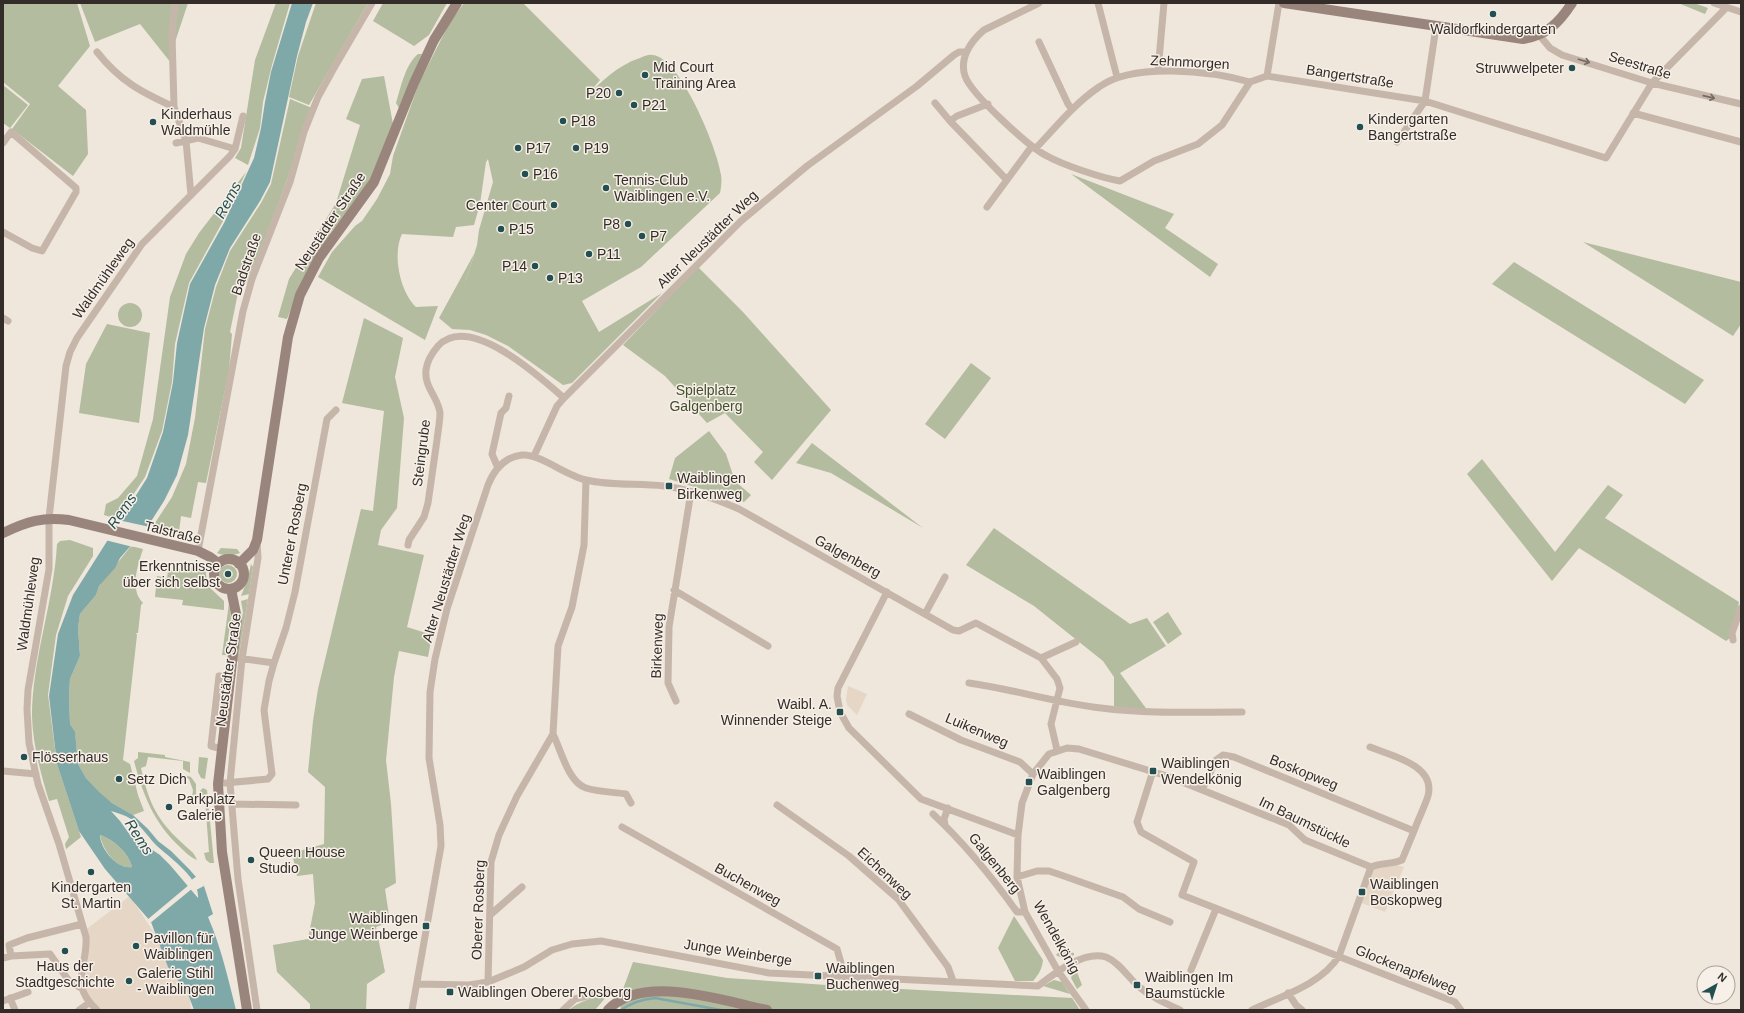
<svg xmlns="http://www.w3.org/2000/svg" width="1744" height="1013" font-family="Arial,sans-serif">
<style>
.green{fill:#b3bc9e}
.plaza{fill:#e5d6c5}
.water{fill:#7fa8a9;fill-rule:evenodd}
.pier{fill:#efe6dc}
.lines{fill:none;stroke-linecap:round;stroke-linejoin:round}
.stream{stroke:#7fa8a9;stroke-width:2.5}
.street{stroke:#c6b6aa;stroke-width:7}
.secondary{stroke:#99857b;stroke-width:10}
.oneway{stroke:#766a62}
.poi-dot{fill:#234f51;stroke:#f7f0e8;stroke-width:1.5}
.labels{text-anchor:middle;stroke-width:3;stroke-linejoin:round;paint-order:stroke}
.poi-label{font-size:14px;fill:#342c28;stroke:#f7f0e8;text-anchor:start}
.street-label{font-size:14px;fill:#342c28;stroke:#f7f0e8}
.park-label{font-size:14px;fill:#444f2f;stroke:#f7f0e8}
.water-label{font-size:15px;font-style:italic;fill:#234f51;stroke:#f7f0e8}
</style>
<rect width="100%" height="100%" fill="#efe6dc"/>
<!-- green -->
<path class="green" d="M3,3h74l13,43 -32,40 28,24 2,44 -15,22 -61,-47 18,-25 -27,-22z
M80,3h108l-13,39 -4,21 -31,-39 -45,18z
M276,3h14l-18,62 -9,37 -3,26 -12,37 -13,-7 6,-10 14,-88z
M316,3h52l-59,102 -20,-8 9,-41z
M383,3h64l-18,32 -15,11 -41,-25z
M464,3h59l77,77 -16,19c17,-17 32,-33 56,-41 3,-1 8,-4 12,-3 28,1 66,95 69,120 1,6 0,13 -1,18l-79,74 -59,34 17,31 63,-39 -90,90 -9,2 -55,-39 -22,-11 -16,-5 -18,-1 -13,-11 35,-64 -13,43 16,-52 2,-15 14,-48 -5,-23 -2,3 -6,42 -6,21 -18,2 -3,10 -51,-3c-10,20 -2,58 14,73l22,-1 -13,34 -107,-63 14,-25 23,-26 7,-5 15,-22 13,-25 3,-18 26,-73 31,-61z
M1678,3h16l14,5 -3,6z
M418,54h4l-23,54 -3,-5c5,-16 9,-38 22,-49z
M384,76l9,48 -25,60 -36,47 -30,50 -15,38 -9,-2 11,-38 47,-76 24,-78 -14,-6 16,-40z
M3,85l25,20 -18,23 -7,-5z
M290,99l22,9c-20,60 -41,118 -66,176l-6,-1 -10,49 2,2 -3,36 -23,113 -8,-1 -7,36 -10,-2 -2,16 -26,-6 19,-29 14,-33 9,-46 10,-89 11,-42 14,-36 31,-48 10,-19z
M246,172l-23,49 -34,62 -14,61 -3,38 -10,49 -17,46 -28,42 -13,-4 2,-11 12,-6 19,-22 16,-57 17,-122 16,-43 13,-21z
M1071,174l103,40 -9,14 53,36 -8,13z
M1583,242l158,40v42l-8,12z
M1514,262l190,118 -19,24 -193,-120z
M698,267l45,45 88,98 -59,70 -18,-18 9,-10 -38,-39 -18,10 -42,-47 -42,-31z
M118 315a12 12 0 1 1 24 0a12 12 0 1 1-24 0Z
M364,318l39,20 -8,39 9,41 -7,90 -16,22 -3,15 46,10 -17,72 25,8 -4,22 -29,-6 -5,26 -8,83 5,44 5,79 -11,6 5,33 -14,5 9,45 -18,12 -1,26h-56v-6l-33,-32 -4,-27 35,-6 7,-36 -2,-29 -16,2 -5,-23 32,-9 1,-57 -17,-15 5,-51 5,-32 43,-180 12,2 11,-100 -42,-8z
M107,324l43,9 -11,90 -60,-10 7,-49z
M971,363l20,15 -46,61 -20,-15z
M709,431l17,23 9,27 16,14 -7,7 -75,-23 6,-21z
M812,443l111,85 -92,-55 -35,-10z
M1482,459l73,93 53,-67 15,10 -18,23 134,84 -9,36 -4,3 -147,-93 -27,33 -85,-107z
M994,528l136,96 17,-6 19,28 -46,27 28,38 -34,-4v-30l-11,-16 -69,-55 -68,-41z
M70,540l23,8v8l-25,40 -12,39 -8,60 9,69 24,73 -15,12 -1,-5 4,-7 -12,-38 -8,2c-8,-27 -16,-55 -17,-84 0,-58 22,-115 25,-173l3,-3z
M131,546l12,3c-5,16 -14,40 0,54l-2,2 -3,28h-2l1,2 -14,125 7,4 8,31 6,16 -11,4 -21,-12 -13,-10 -13,-15 -8,-14 -3,-31 -5,-9 -1,-28 1,-17 10,-23 -2,-28 2,-14 16,-19 3,-9z
M221,548l16,1 3,4c-8,3 -16,3 -23,0z
M251,564l2,3 -4,27 -8,2 7,-18z
M202,565l3,3 3,18 16,15v9l-42,-5 1,-5 -28,-3 2,-21 10,2 1,-7z
M219 574a9 9 0 1 1 18 0a9 9 0 1 1-18 0Z
M248,599l-9,56h-3l7,-43 -2,-11z
M229,603l2,14 -5,38h-4z
M1168,612l14,22 -14,10 -15,-22z
M138,752l27,3v2l25,5v11l-7,-4v-8l-35,-4 -2,9 -5,2c9,41 19,56 50,83 3,2 5,7 6,9 -6,-2 -12,-8 -17,-13 -26,-24 -37,-52 -46,-86l4,-3z
M199,757l9,1 -3,21 -4,-1 -3,-6z
M184,775l7,2 5,7v13l-1,2 -3,-1 1,-8 -4,-11 -2,-1 -3,4 -2,-6z
M203,788l4,2 7,73h-4l-4,-3 -2,-7 5,-1 -4,-52 -5,-1v-8z
M100,835c13,4 29,18 32,32 -16,3 -30,-19 -32,-32z
M1014,916l29,44c-1,9 -4,14 -10,21h-18l-17,-33z
M1061,950l13,3v2c-6,3 -12,4 -18,0z
M633,962l94,16 99,7 246,13 8,12h-459l-2,-10z
M1075,967l7,18 -5,4 -6,-11z
M1054,980l8,2 8,12 -27,-8z
M607,996l-12,14h-26c10,-9 25,-13 38,-14z"/>
<!-- plaza -->
<path class="plaza" d="M848,686l19,8 -10,21 -10,-10 -1,-5z
M1393,864l11,3 -19,45 -26,-10 12,-35z
M130,896l46,71 14,33 1,10h-94l-13,-16v-63z"/>
<!-- water -->
<path class="water" d="M292,3h21l-7,19 -9,34 -27,126 -10,19 -30,47 -15,37 -11,43 -16,107 -11,40 -13,26 -16,25 -28,32 -5,10 -16,18 -3,9 -16,19 -2,14 2,28 -10,23 -1,17 1,28 5,8 3,32 8,14 13,14 13,11 21,12 15,14 10,12 13,10 18,18 15,17 9,28 -5,3c13,30 20,61 28,93h-42l-6,-16 -20,-27 -17,-45 -46,-53 -26,-38 -22,-67 -8,-68 9,-62 15,-39 74,-117 16,-46 10,-50 4,-39 13,-59 34,-61 30,-65 7,-30 4,-26 6,-30zM111,811c6,2 14,4 20,8 10,7 16,16 24,25 13,13 45,33 43,54l-28,-33 -10,-10 -30,-20 -10,-14zM100,835c13,4 29,18 32,32 -15,3 -32,-19 -32,-32z"/>
<!-- pier -->
<path class="pier" d="M118,520l32,7 -17,20 -28,-7z
M197,876l7,10 -8,4 -6,-9z
M190,884l3,4 -44,36 -2,-4z"/>
<g class="lines">
<!-- stream -->
<path class="stream" d="M621,1010c10,-7 23,-11 34,-12l66,12"/>
<!-- street -->
<path class="street" d="M175,3l-3,31 2,73 12,34 5,54
M1039,3l-55,27c-13,11 -25,28 -19,46 6,18 64,71 82,80 16,9 55,22 73,25l34,-20 44,-17 24,-19 28,-43 17,-6 158,25 181,57 46,-75 74,-75
M1098,3l19,74
M1714,3l27,9
M1540,36l10,12 12,7 90,28 89,21
M1039,42l29,62 4,5
M97,52c23,29 44,40 77,55
M1158,71l6,-68
M1267,76l12,-73
M935,103l15,18
M988,104l-31,12 -7,5 57,59
M1633,113l108,29
M1397,142l28,-41 11,-74
M3,143l8,-11 65,56v4l-34,59 -10,-3 -29,-16
M176,143l22,-5 37,11
M1036,148c20,-21 38,-44 63,-61 34,-25 112,-16 151,-5
M987,207l45,-61
M3,318l5,3
M534,456l23,-50 7,-8 177,-177 66,-55 110,-80 37,-31 5,-3h7
M498,468l-6,-14 9,-41 5,-5 3,-12
M408,545l1,-5 15,-23 4,-14c3,-21 6,-42 9,-63 1,-9 3,-19 3,-27 -2,-16 -16,-26 -14,-43 1,-9 6,-17 12,-24 31,-34 102,31 126,52
M198,551l45,-240 9,-32 38,-97 14,-50 14,-35 16,-29 38,-65
M674,590l94,56
M887,592l-49,96 -1,8 3,16 9,16 72,71 97,36
M925,614l20,-37
M1733,640l-1,-7 9,-25
M238,658l36,5 12,-35 9,-36 32,-173 9,-9
M1041,658l35,-16
M969,683c44,6 87,20 132,25 47,6 94,4 141,4
M676,701l-8,-18 1,-56 22,-135
M909,714l52,26 59,22 13,12
M553,734c8,16 15,48 33,54 12,4 28,4 40,6l5,9
M1370,747c22,9 66,18 58,49 -4,12 -10,24 -14,35
M222,749l-11,-3 8,-70 11,1
M3,771l33,3
M1153,771l-16,51 4,10 53,30 -12,33 273,107 6,8
M225,783l43,-4 4,-5 -8,-64 5,-29 5,-18
M1202,790l14,-30 7,-5 11,2 180,74 -12,29c-12,5 -19,2 -31,7
M231,804l65,1
M777,805l72,51 49,43 50,68 5,14
M933,814c32,30 59,63 84,98h8
M945,825l-1,-6 4,-11
M622,827l215,122 4,14 -2,13
M1017,877l20,-6h12l12,4 62,22 16,12 31,13
M490,915l32,-28
M11,956l-2,-11 18,-7 55,-14
M3,958l8,-2 39,-2 19,27 12,7
M1191,970l25,-61
M488,982l3,-120 8,-27 18,-39 36,-62 5,-88 14,-39 12,-62 2,-65
M418,984l51,1 19,-3 36,-15 28,-17 20,-6 29,-3 168,32 269,13c17,-13 46,-36 68,-29 13,5 22,20 32,29 13,11 27,17 42,24
M1288,993l8,12 6,5
M10,998l5,12
M3,1001l25,-9
M79,1010l10,-7
M97,1010c-29,-26 -9,-43 -11,-73l-27,-93 -21,-60 -9,-41 -2,-34 1,-19 21,-121v-51l17,-152 4,-14 7,-14 65,-94 88,-88 5,-7 8,-33
M257,1010l-19,-131 -8,-96 12,-124 16,-101 -1,-16
M412,1010l29,-164 -1,-21 -11,-67 1,-66 5,-33 12,-50 41,-124c6,-15 16,-28 34,-30 16,-2 45,21 64,25 25,6 53,3 78,6 26,3 52,13 75,23l214,121 6,1 17,-8 65,35 16,21 3,9 -9,36 6,26
M563,1010l12,-11 33,-8
M1086,1010l-28,-39 -33,-59 -8,-35 1,-42 4,-32 11,-29 16,-20 18,-6 12,1 91,28 119,48 16,15 66,27
M1252,1010c29,-14 69,-25 87,-54l32,-89"/>
<!-- secondary -->
<path class="secondary" d="M1284,3l239,36c24,-4 36,-16 49,-36
M3,533c25,-12 39,-16 66,-13l129,31 12,6 8,6
M214 574a15 15 0 1 1 30 0a15 15 0 1 1-30 0Z
M239,564l14,-14 4,-10 31,-203 12,-42 19,-37 55,-76 40,-99 20,-43 23,-37
M231,589l6,30 -19,165 4,68 25,158
M608,1010c35,-37 115,-9 159,0"/>
</g>
<!-- one-way arrows -->
<defs><path id="oneway-shaft" d="M-6 0H5M1.5-3L5.5 0L1.5 3" fill="none" stroke-width="1.6" stroke-linecap="round" stroke-linejoin="round"/></defs>
<g class="oneway">
<use href="#oneway-shaft" transform="translate(1584 61) rotate(16)"/>
<use href="#oneway-shaft" transform="translate(1709 97) rotate(13)"/>
</g>
<!-- markers -->
<g class="poi-dot">
<circle cx="1493" cy="14" r="4"/>
<circle cx="1572" cy="68" r="4"/>
<circle cx="645" cy="75" r="4"/>
<circle cx="619" cy="93" r="4"/>
<circle cx="634" cy="105" r="4"/>
<circle cx="563" cy="121" r="4"/>
<circle cx="153" cy="122" r="4"/>
<circle cx="1360" cy="127" r="4"/>
<circle cx="518" cy="148" r="4"/>
<circle cx="576" cy="148" r="4"/>
<circle cx="525" cy="174" r="4"/>
<circle cx="606" cy="188" r="4"/>
<circle cx="554" cy="205" r="4"/>
<circle cx="628" cy="224" r="4"/>
<circle cx="501" cy="229" r="4"/>
<circle cx="642" cy="236" r="4"/>
<circle cx="589" cy="254" r="4"/>
<circle cx="535" cy="266" r="4"/>
<circle cx="550" cy="278" r="4"/>
<rect x="665" y="482" width="8" height="8" rx="2"/>
<circle cx="228" cy="574" r="4"/>
<rect x="836" y="708" width="8" height="8" rx="2"/>
<circle cx="24" cy="757" r="4"/>
<rect x="1149" y="767" width="8" height="8" rx="2"/>
<circle cx="119" cy="779" r="4"/>
<rect x="1025" y="778" width="8" height="8" rx="2"/>
<circle cx="169" cy="807" r="4"/>
<circle cx="251" cy="860" r="4"/>
<circle cx="91" cy="872" r="4"/>
<rect x="1358" y="888" width="8" height="8" rx="2"/>
<rect x="422" y="922" width="8" height="8" rx="2"/>
<circle cx="136" cy="946" r="4"/>
<circle cx="65" cy="951" r="4"/>
<rect x="814" y="972" width="8" height="8" rx="2"/>
<circle cx="129" cy="981" r="4"/>
<rect x="1133" y="981" width="8" height="8" rx="2"/>
<rect x="446" y="988" width="8" height="8" rx="2"/>
</g>
<g class="labels">
<!-- poi labels -->
<g class="poi-label">
<text x="1493" y="34" text-anchor="middle">Waldorfkindergarten</text>
<text x="653" y="72">Mid Court<tspan x="653" dy="16">Training Area</tspan></text>
<text x="1564" y="73" text-anchor="end">Struwwelpeter</text>
<text x="611" y="98" text-anchor="end">P20</text>
<text x="642" y="110">P21</text>
<text x="161" y="119">Kinderhaus<tspan x="161" dy="16">Waldmühle</tspan></text>
<text x="1368" y="124">Kindergarten<tspan x="1368" dy="16">Bangertstraße</tspan></text>
<text x="571" y="126">P18</text>
<text x="526" y="153">P17</text>
<text x="584" y="153">P19</text>
<text x="533" y="179">P16</text>
<text x="614" y="185">Tennis-Club<tspan x="614" dy="16">Waiblingen e.V.</tspan></text>
<text x="546" y="210" text-anchor="end">Center Court</text>
<text x="620" y="229" text-anchor="end">P8</text>
<text x="509" y="234">P15</text>
<text x="650" y="241">P7</text>
<text x="597" y="259">P11</text>
<text x="527" y="271" text-anchor="end">P14</text>
<text x="558" y="283">P13</text>
<text x="677" y="483">Waiblingen<tspan x="677" dy="16">Birkenweg</tspan></text>
<text x="220" y="571" text-anchor="end">Erkenntnisse<tspan x="220" dy="16">über sich selbst</tspan></text>
<text x="832" y="709" text-anchor="end">Waibl. A.<tspan x="832" dy="16">Winnender Steige</tspan></text>
<text x="32" y="762">Flösserhaus</text>
<text x="1161" y="768">Waiblingen<tspan x="1161" dy="16">Wendelkönig</tspan></text>
<text x="1037" y="779">Waiblingen<tspan x="1037" dy="16">Galgenberg</tspan></text>
<text x="127" y="784">Setz Dich</text>
<text x="177" y="804">Parkplatz<tspan x="177" dy="16">Galerie</tspan></text>
<text x="259" y="857">Queen House<tspan x="259" dy="16">Studio</tspan></text>
<text x="1370" y="889">Waiblingen<tspan x="1370" dy="16">Boskopweg</tspan></text>
<text x="91" y="892" text-anchor="middle">Kindergarten<tspan x="91" dy="16">St. Martin</tspan></text>
<text x="418" y="923" text-anchor="end">Waiblingen<tspan x="418" dy="16">Junge Weinberge</tspan></text>
<text x="144" y="943">Pavillon für<tspan x="144" dy="16">Waiblingen</tspan></text>
<text x="65" y="971" text-anchor="middle">Haus der<tspan x="65" dy="16">Stadtgeschichte</tspan></text>
<text x="826" y="973">Waiblingen<tspan x="826" dy="16">Buchenweg</tspan></text>
<text x="137" y="978">Galerie Stihl<tspan x="137" dy="16">- Waiblingen</tspan></text>
<text x="1145" y="982">Waiblingen Im<tspan x="1145" dy="16">Baumstückle</tspan></text>
<text x="458" y="997">Waiblingen Oberer Rosberg</text>
</g>
<!-- street labels -->
<g class="street-label">
<text transform="translate(1190 62) rotate(3)" y="5">Zehnmorgen</text>
<text transform="translate(1640 65) rotate(17)" y="5">Seestraße</text>
<text transform="translate(1350 76) rotate(9)" y="5">Bangertstraße</text>
<text transform="translate(330 221) rotate(-56)" y="5">Neustädter Straße</text>
<text transform="translate(707 239) rotate(-44)" y="5">Alter Neustädter Weg</text>
<text transform="translate(246 264) rotate(-71)" y="5">Badstraße</text>
<text transform="translate(103 278) rotate(-55)" y="5">Waldmühleweg</text>
<text transform="translate(421 453) rotate(-83)" y="5">Steingrube</text>
<text transform="translate(173 532) rotate(14)" y="5">Talstraße</text>
<text transform="translate(292 534) rotate(-79)" y="5">Unterer Rosberg</text>
<text transform="translate(848 556) rotate(29)" y="5">Galgenberg</text>
<text transform="translate(446 578) rotate(-73)" y="5">Alter Neustädter Weg</text>
<text transform="translate(28 604) rotate(-82)" y="5">Waldmühleweg</text>
<text transform="translate(657 646) rotate(-88)" y="5">Birkenweg</text>
<text transform="translate(228 670) rotate(-82)" y="5">Neustädter Straße</text>
<text transform="translate(977 730) rotate(23)" y="5">Luikenweg</text>
<text transform="translate(1304 772) rotate(22)" y="5">Boskopweg</text>
<text transform="translate(1305 822) rotate(26)" y="5">Im Baumstückle</text>
<text transform="translate(995 863) rotate(51)" y="5">Galgenberg</text>
<text transform="translate(885 873) rotate(43)" y="5">Eichenweg</text>
<text transform="translate(748 884) rotate(29)" y="5">Buchenweg</text>
<text transform="translate(478 910) rotate(-88)" y="5">Oberer Rosberg</text>
<text transform="translate(1057 937) rotate(61)" y="5">Wendelkönig</text>
<text transform="translate(738 952) rotate(9)" y="5">Junge Weinberge</text>
<text transform="translate(1406 969) rotate(22)" y="5">Glockenapfelweg</text>
</g>
<!-- park labels -->
<g class="park-label">
<text x="706" y="395">Spielplatz<tspan x="706" dy="16">Galgenberg</tspan></text>
</g>
<!-- water labels -->
<g class="water-label">
<text transform="translate(228 200) rotate(-62)" y="5">Rems</text>
<text transform="translate(122 511) rotate(-55)" y="5">Rems</text>
<text transform="translate(139 837) rotate(57)" y="5">Rems</text>
</g>
</g>
<!-- border -->
<rect width="1744" height="1013" fill="none" stroke="#342c28" stroke-width="8"/>
<!-- north arrow -->
<g transform="translate(1716 985) rotate(39)"><circle r="19" fill="#f7f0e8" stroke="#a9a29b"/>
<path d="M0-3L7 15L0 10L-7 15Z" fill="#234f51"/>
<text y="-6" font-size="11" font-weight="bold" text-anchor="middle" fill="#342c28">N</text>
</g>
</svg>
